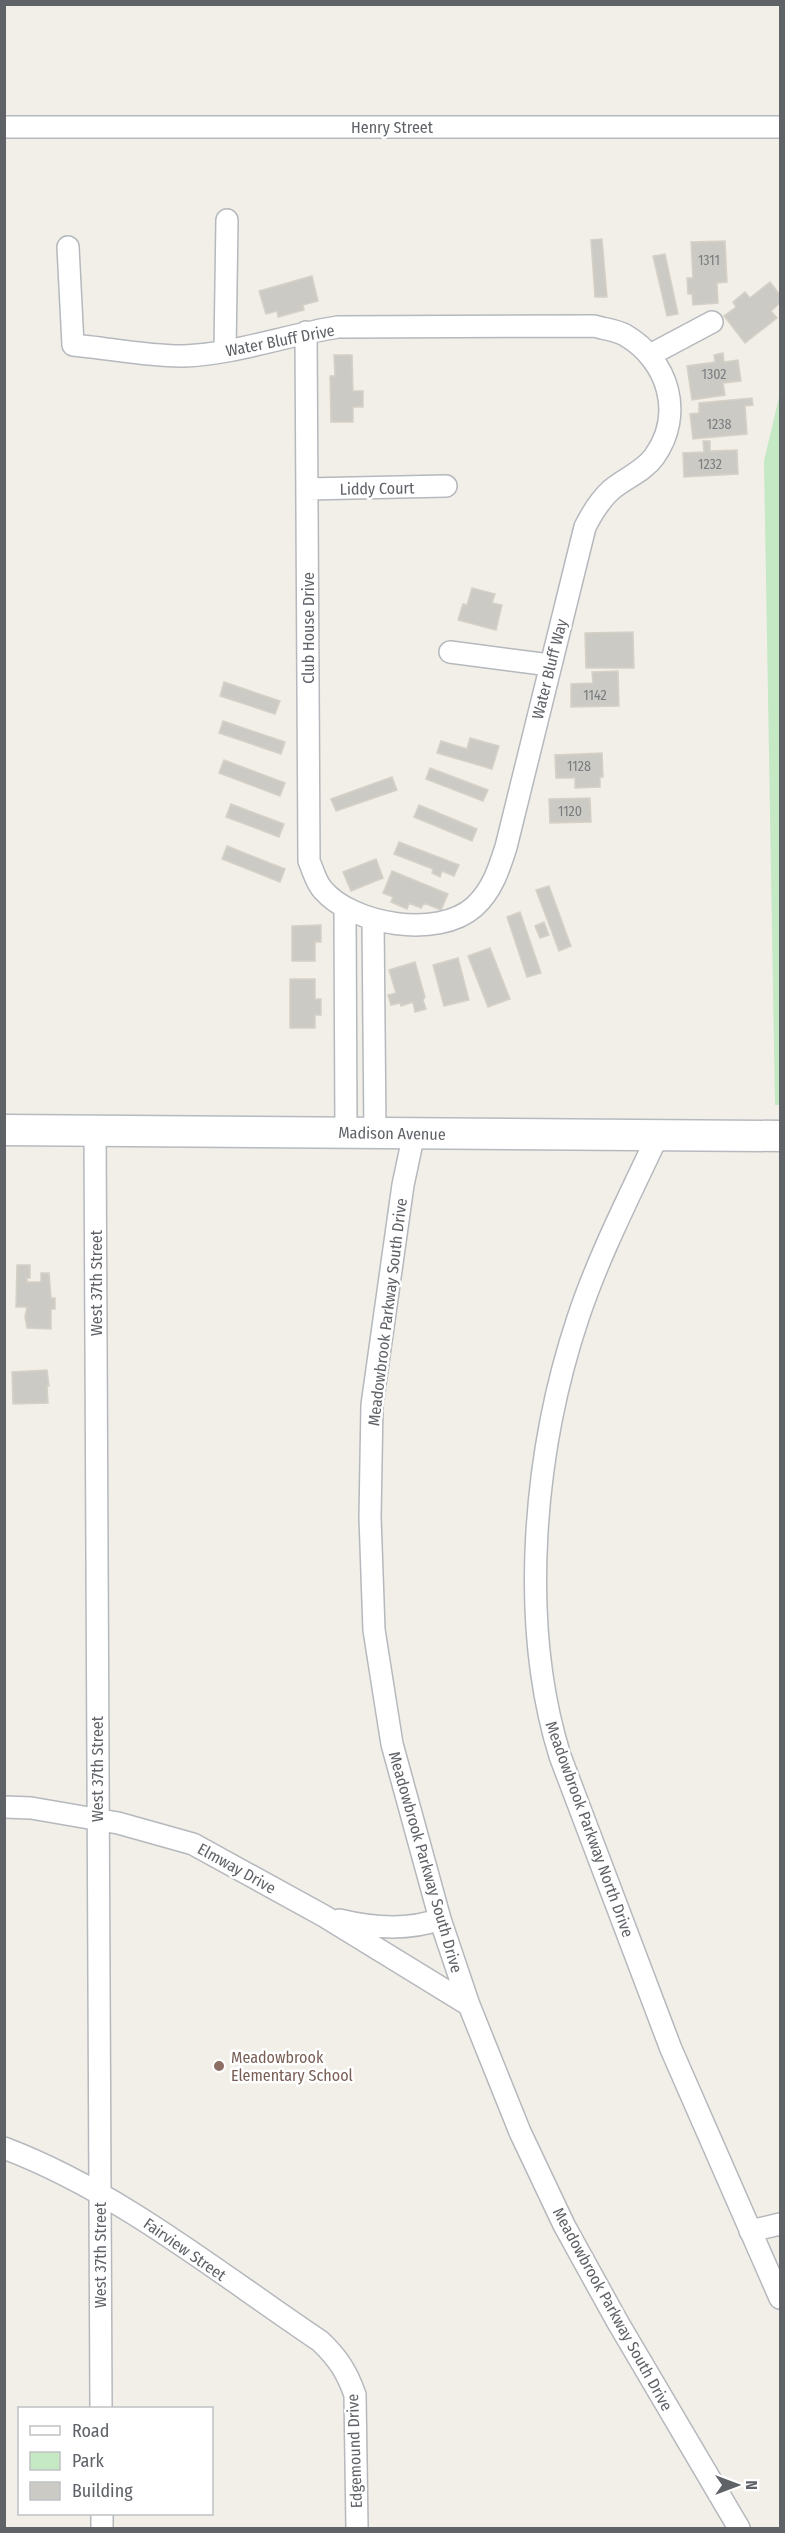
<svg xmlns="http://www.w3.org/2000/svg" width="785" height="2533" font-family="'Fira Sans Condensed',sans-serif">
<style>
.green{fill:#c5e8c5}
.building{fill:#cccac5;stroke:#d6d1c6;stroke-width:1.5}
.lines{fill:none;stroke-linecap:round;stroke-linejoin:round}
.street-casing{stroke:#b5b8bc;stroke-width:24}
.secondary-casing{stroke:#b6babf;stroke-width:33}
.street{stroke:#fff;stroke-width:21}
.secondary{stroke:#fff;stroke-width:30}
.education-dot{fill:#8d6e63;stroke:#fff;stroke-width:2}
.labels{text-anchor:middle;stroke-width:5;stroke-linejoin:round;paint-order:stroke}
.number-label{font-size:14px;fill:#7a7d7f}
.street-label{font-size:16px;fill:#5f6368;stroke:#fff}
.education-label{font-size:16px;fill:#785e54;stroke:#fff;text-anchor:start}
</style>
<rect width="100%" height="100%" fill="#f1efe8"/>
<!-- green -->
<path class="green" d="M780,393v712h-5l-11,-644z"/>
<!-- building -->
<path class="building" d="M602,239l5,58h-12l-4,-57z
M725,241l2,41 -10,1 1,20 -25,2 -1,-11h-4l-1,-16h6l-2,-36z
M665,254l13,60 -11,2 -14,-60z
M312,276l6,25 -15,4 1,5 -26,7 -1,-6 -11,3 -7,-23z
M770,282l10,13v8l-9,8 6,7 -32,25 -21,-27 12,-9 -3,-5 12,-10 5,6z
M723,353l1,9 14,-2 3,21 -18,2 2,12 -33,5 -5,-34 28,-4 -1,-7z
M334,355h18l1,36h10v16h-10v15h-22l-1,-46h5z
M752,398l1,7 -8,1 2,28 -54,5 -3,-25 9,-1v-10z
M703,441h7v10l27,-1 1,24 -54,3 -1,-24 21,-1z
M472,588l23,6 -3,9 10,2 -6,25 -38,-10 5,-16 4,1z
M633,632l1,36h-48l-1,-35z
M618,671l1,35 -48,1v-23l22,-1 -1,-11z
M224,682l56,19 -5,13 -55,-18z
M223,721l62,21 -4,12 -62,-21z
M470,738l29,8 -7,23 -55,-16 4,-12 26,8z
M602,753l1,24h-3v10l-25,1v-10h-19l-1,-23z
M224,760l61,23 -5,13 -61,-23z
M430,768l58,22 -5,11 -57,-22z
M392,777l5,13 -61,21 -5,-12z
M590,798l1,24 -41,1 -1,-24z
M231,804l53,20 -5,13 -53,-20z
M419,805l58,24 -5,12 -58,-24z
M399,842l60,23 -5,11 -12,-5 -2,6 -8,-4 1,-4 -39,-15z
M227,846l58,23 -5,13 -58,-23z
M376,859l7,19 -32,13 -8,-19z
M392,871l56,23 -7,16 -17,-7 -3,5 -12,-5 -2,6 -16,-7 2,-5 -10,-4z
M549,886l22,60 -12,5 -23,-61z
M520,912l21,61 -14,4 -20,-60z
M544,922l5,13 -9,3 -5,-12z
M321,925v17h-6v19h-23v-35z
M490,948l20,51 -22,8 -20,-51z
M458,958l11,42 -25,6 -11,-41z
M415,962l10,35 -2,3 3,9 -11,3 -2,-10 -12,4 -1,-3 -9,2 -3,-10 8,-2 -7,-23z
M290,979h25v20h6v16h-6v13h-25z
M17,1265h13v13h-3v4h14v-9h8l2,25h4v11h-4v20l-24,-1 -2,-11 2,-10h-11z
M47,1370l2,16h-2l1,17 -35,1 -1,-32z"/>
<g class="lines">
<defs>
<path id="street" d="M4,127h776
M68,247l5,98c34,3 78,12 111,11 52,-2 102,-21 154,-29l256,-1c10,3 22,4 31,9 43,25 60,79 29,122 -11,15 -29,21 -43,33 -12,11 -19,23 -26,37l-79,320c-7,22 -14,44 -32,60 -36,32 -121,18 -151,-17 -7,-7 -10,-20 -14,-29l-3,-529
M225,351l2,-131
M650,355l62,-33
M307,489l139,-3
M450,652l100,13
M345,909l1,224
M373,920l2,213
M95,1130l6,1278
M414,1133l-11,52 -31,220 -2,112 4,113 18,114 48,175 29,86 51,127 44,93 53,96 122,207
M658,1135c-28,60 -59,120 -80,183 -44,132 -60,303 -18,438l111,293 109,249
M4,1807l27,1 87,15 75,21 131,72 145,89
M339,1920c33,8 69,11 101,-1
M4,2148c114,43 216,126 316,193 18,17 27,31 35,54l2,133
M750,2231l30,-7
M102,2514v14"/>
<path id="secondary" d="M4,1130l776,6"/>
</defs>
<!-- street casing -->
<use href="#street" class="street-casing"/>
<!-- secondary casing -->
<use href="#secondary" class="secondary-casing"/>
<!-- street -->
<use href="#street" class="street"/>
<!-- secondary -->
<use href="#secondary" class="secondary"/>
</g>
<!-- markers -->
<circle class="education-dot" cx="219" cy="2066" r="6"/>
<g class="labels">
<!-- number labels -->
<g class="number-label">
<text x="709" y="265">1311</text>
<text x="714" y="379">1302</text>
<text x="719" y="429">1238</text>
<text x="710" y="469">1232</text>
<text x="595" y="700">1142</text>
<text x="579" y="771">1128</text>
<text x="570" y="816">1120</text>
</g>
<!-- street labels -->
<g class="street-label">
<text x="392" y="133">Henry Street</text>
<text transform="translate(280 340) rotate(-11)" y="6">Water Bluff Drive</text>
<text transform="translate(377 488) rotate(-1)" y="6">Liddy Court</text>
<text transform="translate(308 628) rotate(-90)" y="6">Club House Drive</text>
<text transform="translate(549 669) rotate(-76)" y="6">Water Bluff Way</text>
<text transform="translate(392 1133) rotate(1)" y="6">Madison Avenue</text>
<text transform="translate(96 1283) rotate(-90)" y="6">West 37th Street</text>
<text transform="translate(387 1312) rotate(-83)" y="6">Meadowbrook Parkway South Drive</text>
<text transform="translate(97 1769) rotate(-90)" y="6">West 37th Street</text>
<text transform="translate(590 1829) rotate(70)" y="6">Meadowbrook Parkway North Drive</text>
<text transform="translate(426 1862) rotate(74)" y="6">Meadowbrook Parkway South Drive</text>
<text transform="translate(237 1868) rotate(29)" y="6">Elmway Drive</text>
<text transform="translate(185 2249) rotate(35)" y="6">Fairview Street</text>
<text transform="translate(100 2255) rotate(-90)" y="6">West 37th Street</text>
<text transform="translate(613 2309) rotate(61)" y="6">Meadowbrook Parkway South Drive</text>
<text transform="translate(354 2451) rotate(-92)" y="6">Edgemound Drive</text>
</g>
<!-- education labels -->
<g class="education-label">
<text x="231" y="2063">Meadowbrook<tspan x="231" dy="18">Elementary School</tspan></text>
</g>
</g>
<!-- border -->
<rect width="785" height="2533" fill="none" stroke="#5f6368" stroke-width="12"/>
<!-- legend -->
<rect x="18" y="2407" width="195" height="108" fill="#ffffff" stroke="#bfc1c3" stroke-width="1.5"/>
<rect x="30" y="2426" width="30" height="9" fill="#ffffff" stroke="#bfc1c3" stroke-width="1.5"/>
<text x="72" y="2437" font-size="18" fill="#5f6368">Road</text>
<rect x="30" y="2452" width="30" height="18" fill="#c5e8c5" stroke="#bfc1c3" stroke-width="1.5"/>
<text x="72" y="2467" font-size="18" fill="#5f6368">Park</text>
<rect x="30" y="2482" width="30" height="18" fill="#cccac5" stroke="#bfc1c3" stroke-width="1.5"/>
<text x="72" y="2497" font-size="18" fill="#5f6368">Building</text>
<!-- north arrow -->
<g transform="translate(737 2485) rotate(90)" stroke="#ffffff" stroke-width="4.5" paint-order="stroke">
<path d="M0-4.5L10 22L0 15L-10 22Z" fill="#5f6368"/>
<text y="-9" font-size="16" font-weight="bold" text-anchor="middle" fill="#5f6368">N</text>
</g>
</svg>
